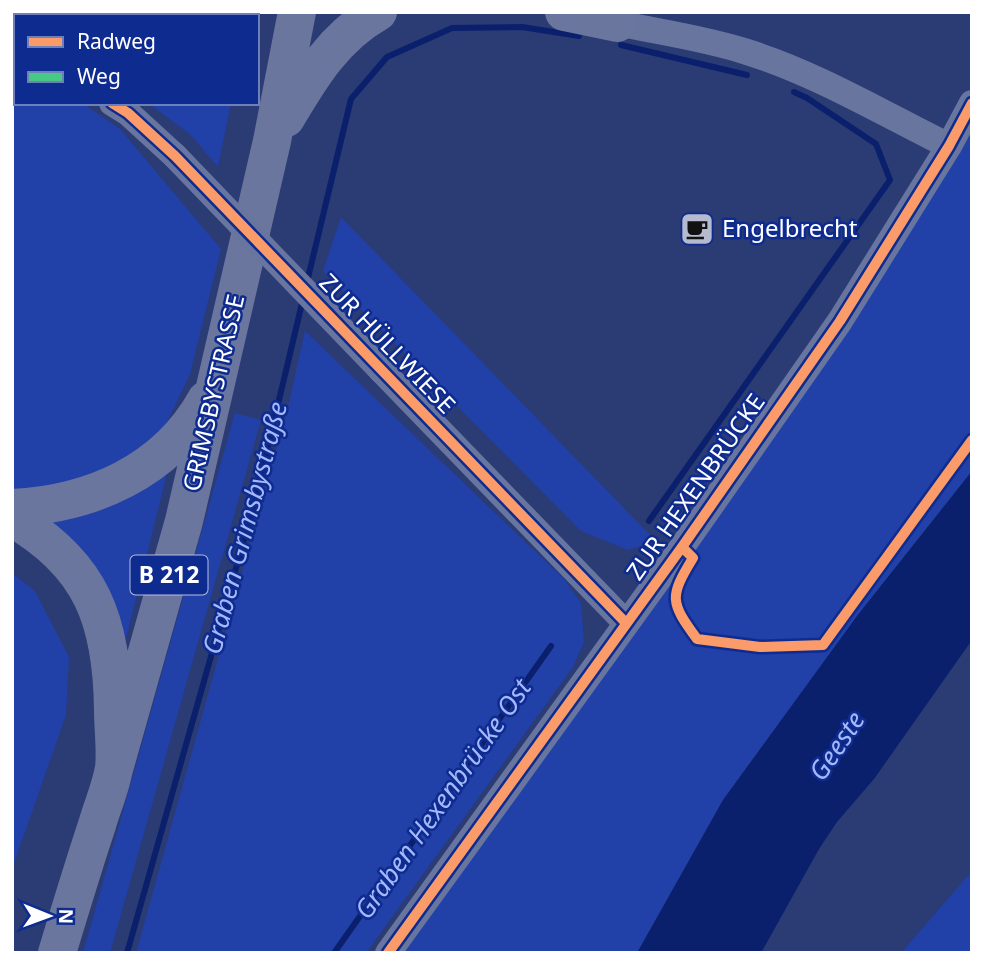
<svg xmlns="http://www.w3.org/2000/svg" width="984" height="965" font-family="'Noto Sans',sans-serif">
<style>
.green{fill:#2140a8}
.water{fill:#0b206c}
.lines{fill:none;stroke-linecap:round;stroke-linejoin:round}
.stream{stroke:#0b206c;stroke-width:6}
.minor{stroke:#68759e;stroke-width:26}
.highway{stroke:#6b769e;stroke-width:38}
.minor-bridge{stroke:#68759e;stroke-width:26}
.quiet{stroke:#46c982;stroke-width:9;stroke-dasharray:18 9;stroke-linecap:butt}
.cycleway-casing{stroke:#0e2b90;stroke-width:15}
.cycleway{stroke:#fa9b69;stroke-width:10}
.labels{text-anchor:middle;stroke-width:5;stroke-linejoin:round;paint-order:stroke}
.shield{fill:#0e2b90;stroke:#b7bfde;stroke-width:2}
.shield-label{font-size:23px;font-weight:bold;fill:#fff}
.poi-label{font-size:24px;fill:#fff;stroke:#0e2b90;text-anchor:start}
.street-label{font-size:24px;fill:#fff;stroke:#0e2b90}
.water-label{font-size:26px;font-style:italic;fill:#a4b8fb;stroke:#0e2b90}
</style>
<rect width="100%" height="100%" fill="#2b3b73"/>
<!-- green -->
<path class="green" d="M12,12h238l-1,4h-233v33h-4z
M12,77l4,1v25h66l38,26 101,120 -31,125 -25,53 -37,37 -52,26 -64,3z
M148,103h83l-13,64 -27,-32z
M972,130v341l-115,145 -134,184 -86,153h-233l444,-624 115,-181z
M341,217l315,324 -28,9 -47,-19 -258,-260z
M305,331l258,247 18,25 3,39 -11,25 -207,286h-230l152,-546z
M235,413l26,7 -151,533h-27z
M173,449l-52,210 -93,-143z
M12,573l23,18 34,66 -3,58 -54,154z
M972,871v82h-71z"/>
<!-- water -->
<path class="water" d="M972,471v169l-98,139 -37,43 -18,27 -58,104h-124l86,-153 134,-184z"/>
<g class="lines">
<!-- stream -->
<path class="stream" d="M621,45l126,30
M307,282l44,-183 36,-42 65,-29 70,-1 57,9
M649,521l241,-341 -14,-36 -69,-46 -13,-6
M127,953l128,-452 48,-202
M334,953l217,-307"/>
<!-- minor -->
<path class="minor" d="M617,23c42,9 86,15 127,28 72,22 138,62 205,95
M112,103l16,10 47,43
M382,371l243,251
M388,953l294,-406 158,-226 109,-175 23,-43"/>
<!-- highway -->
<path class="highway" d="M564,12l53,11
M12,68h4
M286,118c25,-42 48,-81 92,-106
M12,508c79,-4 154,-36 194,-108
M12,518c80,46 100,103 101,192 0,19 3,40 1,58 -3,19 -12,39 -17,57 -14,42 -27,85 -40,128
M114,769l70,-248 88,-380 25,-129"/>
<!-- minor-bridge -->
<path class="minor-bridge" d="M175,156l207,215"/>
<!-- quiet -->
<path class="quiet" d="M45,16l2,-4"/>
<defs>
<path id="cycleway" d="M112,103l16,10 47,43 450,466
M682,547l11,11c-24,39 -23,44 4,81l63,8 63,-2 149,-205
M388,953l294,-406 158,-226 109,-175 23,-43"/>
</defs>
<!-- cycleway casing -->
<use href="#cycleway" class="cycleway-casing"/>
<!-- cycleway -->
<use href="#cycleway" class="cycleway"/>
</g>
<!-- icons -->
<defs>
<symbol id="cafe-square" viewBox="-11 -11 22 22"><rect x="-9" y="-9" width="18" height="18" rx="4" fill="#b5bace" stroke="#0e2b90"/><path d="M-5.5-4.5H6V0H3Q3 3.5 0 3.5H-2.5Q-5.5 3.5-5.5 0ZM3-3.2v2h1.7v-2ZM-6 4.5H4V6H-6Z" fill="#111"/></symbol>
</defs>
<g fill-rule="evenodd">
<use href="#cafe-square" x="678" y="210" width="38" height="38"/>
</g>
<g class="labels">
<!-- shield labels -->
<rect class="shield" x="130.5" y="555.5" width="77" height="39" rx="5"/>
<g class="shield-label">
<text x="169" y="583">B 212</text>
</g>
<!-- poi labels -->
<g class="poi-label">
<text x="722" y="237">Engelbrecht</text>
</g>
<!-- street labels -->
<g class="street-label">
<text transform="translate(387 344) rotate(46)" y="8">ZUR HÜLLWIESE</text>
<text transform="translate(214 393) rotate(-77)" y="8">GRIMSBYSTRASSE</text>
<text transform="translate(696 487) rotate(-55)" y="8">ZUR HEXENBRÜCKE</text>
</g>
<!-- water labels -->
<g class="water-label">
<text transform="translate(245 528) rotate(-75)" y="9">Graben Grimsbystraße</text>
<text transform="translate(837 746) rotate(-56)" y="9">Geeste</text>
<text transform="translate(443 799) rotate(-55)" y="9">Graben Hexenbrücke Ost</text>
</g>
</g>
<!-- border -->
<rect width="984" height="965" fill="none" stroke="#ffffff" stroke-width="28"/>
<!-- legend -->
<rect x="14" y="14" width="245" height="91" fill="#0e2b90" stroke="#6e80bc" stroke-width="2"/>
<rect x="28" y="37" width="35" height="10" fill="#fa9b69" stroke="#6e80bc" stroke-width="2"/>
<text x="77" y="49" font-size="21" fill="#ffffff">Radweg</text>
<rect x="28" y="72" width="35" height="10" fill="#46c982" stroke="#6e80bc" stroke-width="2"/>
<text x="77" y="84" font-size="21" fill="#ffffff">Weg</text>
<!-- north arrow -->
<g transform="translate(49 916) rotate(91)" stroke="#0e2b90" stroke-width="5" paint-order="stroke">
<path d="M0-5L12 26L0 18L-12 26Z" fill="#ffffff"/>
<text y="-10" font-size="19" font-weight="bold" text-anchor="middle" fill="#ffffff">N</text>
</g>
</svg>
